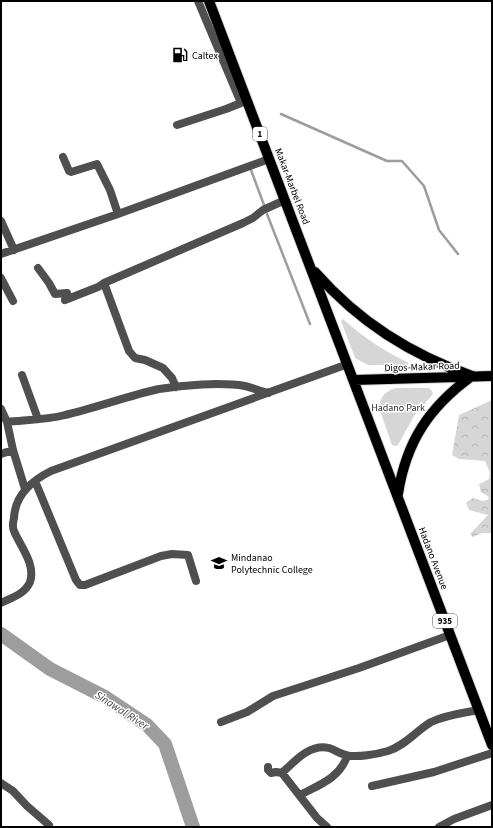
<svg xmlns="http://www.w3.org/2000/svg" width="493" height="828" font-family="'Source Sans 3',sans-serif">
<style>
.forest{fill:url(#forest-crowns)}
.green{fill:#d6d6d6}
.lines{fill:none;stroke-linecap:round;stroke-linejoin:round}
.stream{stroke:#9d9d9d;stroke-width:2.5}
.river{stroke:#9d9d9d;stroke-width:14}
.primary-casing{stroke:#dbdbdb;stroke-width:12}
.minor{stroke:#4f4f4f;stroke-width:8}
.primary{stroke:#000;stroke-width:10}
.labels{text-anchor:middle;stroke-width:3;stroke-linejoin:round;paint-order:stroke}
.shield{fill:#fff;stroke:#4c4c4c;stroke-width:1}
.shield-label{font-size:9px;font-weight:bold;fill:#000}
.poi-label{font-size:10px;fill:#000;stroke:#fff;text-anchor:start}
.street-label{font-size:10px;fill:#000;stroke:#fff}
.park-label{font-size:10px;fill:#2d2d2d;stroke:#fff}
.water-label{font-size:11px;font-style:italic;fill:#3e3e3e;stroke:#fff}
</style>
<defs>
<pattern id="forest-crowns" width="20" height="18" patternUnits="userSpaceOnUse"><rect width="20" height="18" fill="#d6d6d6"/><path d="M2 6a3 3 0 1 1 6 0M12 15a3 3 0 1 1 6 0" fill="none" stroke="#b6b6b6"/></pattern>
</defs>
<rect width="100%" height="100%" fill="#fff"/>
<!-- forest -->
<path class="forest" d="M492,400v133h-10l-9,4 -3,-3 18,-19 -19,-5 -3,-7 7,-5 9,3 6,-1 1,-3 -8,-5 -2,-8 10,-5 1,-6 -5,-12 -26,-2 -7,-4 7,-40z"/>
<!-- green -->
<path class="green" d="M343,319c21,19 41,32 66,44l-2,2h-39l-13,-7 -14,-37z
M396,388h33l3,3 1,3 -19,22 -16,29 -3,1 -3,-1 -13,-37c1,-11 6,-17 17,-20z"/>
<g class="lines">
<!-- stream -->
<path class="stream" d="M281,114l106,47h15l22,25 15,44 19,24
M251,170l13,35
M267,214l43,110"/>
<!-- river -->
<path class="river" d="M1,634l49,35 55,28 42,28 18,19 28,83"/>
<defs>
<path id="primary" d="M209,1l283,744
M315,272c44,50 95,82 157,104
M354,380l138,-4
M398,494c8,-52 31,-87 74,-118"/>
</defs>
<!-- primary casing -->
<use href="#primary" class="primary-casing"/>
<!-- minor -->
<path class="minor" d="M198,1l43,102
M177,125l49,-16 20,-8
M63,157l6,14 2,1 26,-8 13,26 8,24
M1,221l13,29
M1,254l117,-40 151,-55
M38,268l11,15 6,11 12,-1 -2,7
M1,278l12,23
M65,300l33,-13 6,-4
M22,375l16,44
M176,387l-4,-9 -9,-10 -18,-8 -10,-2 -6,-7 -25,-68 139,-60 10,-5 10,-8 22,-10
M1,409l6,13 6,28 12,39
M7,422c19,-2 39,-2 58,-7 31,-7 62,-19 94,-26 24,-4 62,-7 86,-3 8,2 15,5 23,7
M1,454l12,-4
M35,481l41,99 4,5h5l76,-29 11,-2 16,1 8,26
M1,603c10,-5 24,-9 29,-21 6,-18 -10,-36 -16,-51 -2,-4 -1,-9 0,-13 1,-23 17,-37 37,-47l297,-107
M221,722l26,-10 26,-16 86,-28 91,-33
M268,767v3l3,3 5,-1 6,1 35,45 10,9
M282,773c12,-11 28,-30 47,-25 6,2 11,6 17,7 10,3 32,-1 42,-4 18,-6 28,-20 43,-29 15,-7 32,-9 48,-12
M1,783l12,8 14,15 22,19
M372,786l62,-14 58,-19
M300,795c19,-10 40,-17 47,-39
M439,827l15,-8 38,-14"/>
<!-- primary -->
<use href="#primary" class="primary"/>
</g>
<!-- icons -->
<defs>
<symbol id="fuel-bare" viewBox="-9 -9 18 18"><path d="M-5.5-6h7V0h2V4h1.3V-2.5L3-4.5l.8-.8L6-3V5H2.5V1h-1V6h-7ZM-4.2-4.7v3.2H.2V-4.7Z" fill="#000" stroke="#fff" stroke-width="2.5" paint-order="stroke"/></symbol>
<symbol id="university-bare" viewBox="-9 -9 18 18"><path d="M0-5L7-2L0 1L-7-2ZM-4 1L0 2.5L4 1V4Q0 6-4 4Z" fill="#000" stroke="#fff" stroke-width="2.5" paint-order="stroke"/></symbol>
</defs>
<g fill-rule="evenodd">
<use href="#fuel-bare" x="169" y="44" width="22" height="22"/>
<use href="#university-bare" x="208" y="552" width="22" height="22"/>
</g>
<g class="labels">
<!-- shield labels -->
<g class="shield">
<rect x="253" y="127" width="14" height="14" rx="3"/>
<rect x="433" y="614" width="24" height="14" rx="3"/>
</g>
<g class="shield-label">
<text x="260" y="137">1</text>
<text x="445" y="624">935</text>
</g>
<!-- poi labels -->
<g class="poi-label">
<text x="192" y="59">Caltex</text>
<text x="231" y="561">Mindanao<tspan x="231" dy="12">Polytechnic College</tspan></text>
</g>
<!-- street labels -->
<g class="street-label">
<text transform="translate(293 186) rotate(69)" y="4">Makar-Marbel Road</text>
<text transform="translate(422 366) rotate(-2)" y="4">Digos-Makar Road</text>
<text transform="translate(434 558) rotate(69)" y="4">Hadano Avenue</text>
</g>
<!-- park labels -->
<g class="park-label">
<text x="398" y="411">Hadano Park</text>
</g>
<!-- water labels -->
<g class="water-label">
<text transform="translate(122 710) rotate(33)" y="4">Sinawal River</text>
</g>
</g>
<!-- border -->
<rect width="493" height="828" fill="none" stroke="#000000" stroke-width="4"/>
</svg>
